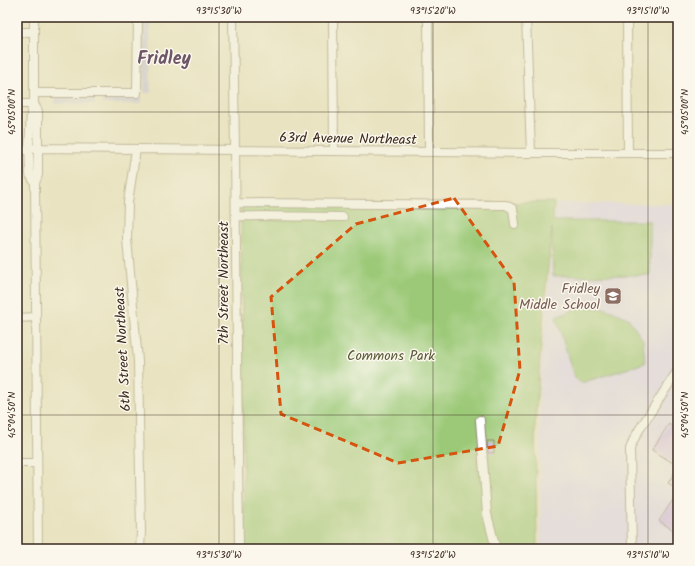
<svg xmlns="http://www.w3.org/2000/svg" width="695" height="566" font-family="Kalam,sans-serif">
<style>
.built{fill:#dfd5f5}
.industrial{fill:#c3c1db}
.green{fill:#9bc977;stroke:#6b7a4a}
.building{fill:#caa9ef}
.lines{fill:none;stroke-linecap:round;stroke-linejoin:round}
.minor-casing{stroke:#928670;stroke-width:10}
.minor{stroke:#fff;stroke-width:8}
.marked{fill:none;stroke:#d7540e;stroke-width:3;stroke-dasharray:8 5;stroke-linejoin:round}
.ticks{fill:none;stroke:#3b2a1e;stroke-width:1;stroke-opacity:0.45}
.labels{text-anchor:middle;stroke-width:3;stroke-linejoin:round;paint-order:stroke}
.street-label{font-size:14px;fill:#3b2a1e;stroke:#fbf7ec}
.education-label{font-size:14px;fill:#785e54;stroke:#fbf7ec;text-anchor:end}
.park-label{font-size:14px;fill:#585a39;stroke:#fbf7ec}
.district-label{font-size:18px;font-weight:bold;fill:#6d5667;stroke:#fbf7ec}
.neatline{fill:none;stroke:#3b2a1e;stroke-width:1.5}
.ticks-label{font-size:10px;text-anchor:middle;fill:#3b2a1e}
</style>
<rect width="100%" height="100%" fill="#fbf7ec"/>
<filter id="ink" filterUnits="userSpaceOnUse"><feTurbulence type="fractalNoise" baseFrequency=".025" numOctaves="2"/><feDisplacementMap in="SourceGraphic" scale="8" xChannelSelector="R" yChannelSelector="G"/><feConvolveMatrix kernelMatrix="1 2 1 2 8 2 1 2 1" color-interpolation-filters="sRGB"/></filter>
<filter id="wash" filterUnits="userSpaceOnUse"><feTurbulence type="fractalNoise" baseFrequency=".012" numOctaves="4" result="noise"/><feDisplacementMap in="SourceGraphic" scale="16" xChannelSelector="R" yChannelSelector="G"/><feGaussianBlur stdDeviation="0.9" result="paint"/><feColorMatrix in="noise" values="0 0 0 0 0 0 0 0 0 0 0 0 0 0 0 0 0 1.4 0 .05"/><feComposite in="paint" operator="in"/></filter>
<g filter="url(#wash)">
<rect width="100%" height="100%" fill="#e9e3c1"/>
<!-- built -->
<path class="built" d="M556,203l122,1v345h-137l-2,-160z"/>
<!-- industrial -->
<path class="industrial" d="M143,17h7l1,76h-7z
M55,97h40v7h-40z
M102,97h39v7h-39z"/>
<!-- green -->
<path class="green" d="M554,202l-1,19h97v54l-97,1 -1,-48 -8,78 -9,118 2,125h-293l-3,-344 193,-1z
M581,307l26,2 21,9 15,22 2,23 -64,20 -7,-6 -18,-60z"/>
<g id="blocks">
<!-- building -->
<path class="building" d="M678,422v44l-26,-16 17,-26 5,4z
M487,441h7v12h-6z
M678,467v22l-10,-6z
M678,492v41l-19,-12z"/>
</g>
</g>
<g filter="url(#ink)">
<use href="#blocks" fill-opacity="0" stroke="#928670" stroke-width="1"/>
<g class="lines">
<defs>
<path id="minor" d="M34,17v87l-3,8 -2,36 1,27 5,8
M233,17l2,132 4,400
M333,17l1,134
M428,17l1,135
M526,17l5,136
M627,17l1,136
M17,32h17
M34,93h103l1,-76
M17,104h17
M34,104l4,7v64l-3,8 3,366
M136,149l-8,53 -1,37 11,122 3,171 -1,17
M17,151l21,-3 493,5h147
M236,203l270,2 7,4 2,15
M236,216l107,1
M17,318l19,-1
M480,420l7,94 9,35
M17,463h20
M632,549l-2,-100 3,-8 6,-11 39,-60"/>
</defs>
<!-- minor casing -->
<use href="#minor" class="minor-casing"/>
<!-- minor -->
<use href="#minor" class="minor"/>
</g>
</g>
<!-- marked area -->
<path d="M0 0H695V566H0ZM454,198l60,84 6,88 -22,76 -100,17 -117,-49 -10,-117 85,-73z" fill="#e9e3c1" fill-opacity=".55" fill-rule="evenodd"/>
<path class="marked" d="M454,198l60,84 6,88 -22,76 -100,17 -117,-49 -10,-117 85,-73z"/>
<!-- ticks -->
<path class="ticks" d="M219,17v532M433,17v532M648,17v532M17,112h661M17,415h661"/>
<!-- icons -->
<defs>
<symbol id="school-square" viewBox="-11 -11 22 22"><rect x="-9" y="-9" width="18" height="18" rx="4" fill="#8d6e63" stroke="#fbf7ec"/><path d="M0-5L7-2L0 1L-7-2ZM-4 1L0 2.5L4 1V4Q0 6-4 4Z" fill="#fff"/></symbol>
</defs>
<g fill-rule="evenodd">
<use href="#school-square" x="603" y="286" width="20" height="20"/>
</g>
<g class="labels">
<!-- street labels -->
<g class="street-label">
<text transform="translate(348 138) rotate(1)" y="5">63rd Avenue Northeast</text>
<text transform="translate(223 283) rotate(-90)" y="5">7th Street Northeast</text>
<text transform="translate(122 349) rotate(-93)" y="5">6th Street Northeast</text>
</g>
<!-- education labels -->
<g class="education-label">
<text x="600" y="293">Fridley<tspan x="600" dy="16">Middle School</tspan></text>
</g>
<!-- park labels -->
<g class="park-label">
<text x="391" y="360">Commons Park</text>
</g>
<!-- district labels -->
<g class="district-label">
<text x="164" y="64">Fridley</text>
</g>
</g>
<!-- margin -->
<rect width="695" height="566" fill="none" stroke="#fbf7ec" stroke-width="44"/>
<rect x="22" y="22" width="651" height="522" class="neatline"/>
<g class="ticks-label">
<text x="219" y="14">93°15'30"W</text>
<text x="433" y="14">93°15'20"W</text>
<text x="648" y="14">93°15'10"W</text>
<text transform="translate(11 112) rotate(-90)" y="4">45°05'00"N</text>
<text transform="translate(684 112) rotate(-90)" y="4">45°05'00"N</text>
<text transform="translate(11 415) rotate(-90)" y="4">45°04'50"N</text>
<text transform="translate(684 415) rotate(-90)" y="4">45°04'50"N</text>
<text x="219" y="558">93°15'30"W</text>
<text x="433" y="558">93°15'20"W</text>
<text x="648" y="558">93°15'10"W</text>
</g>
</svg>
